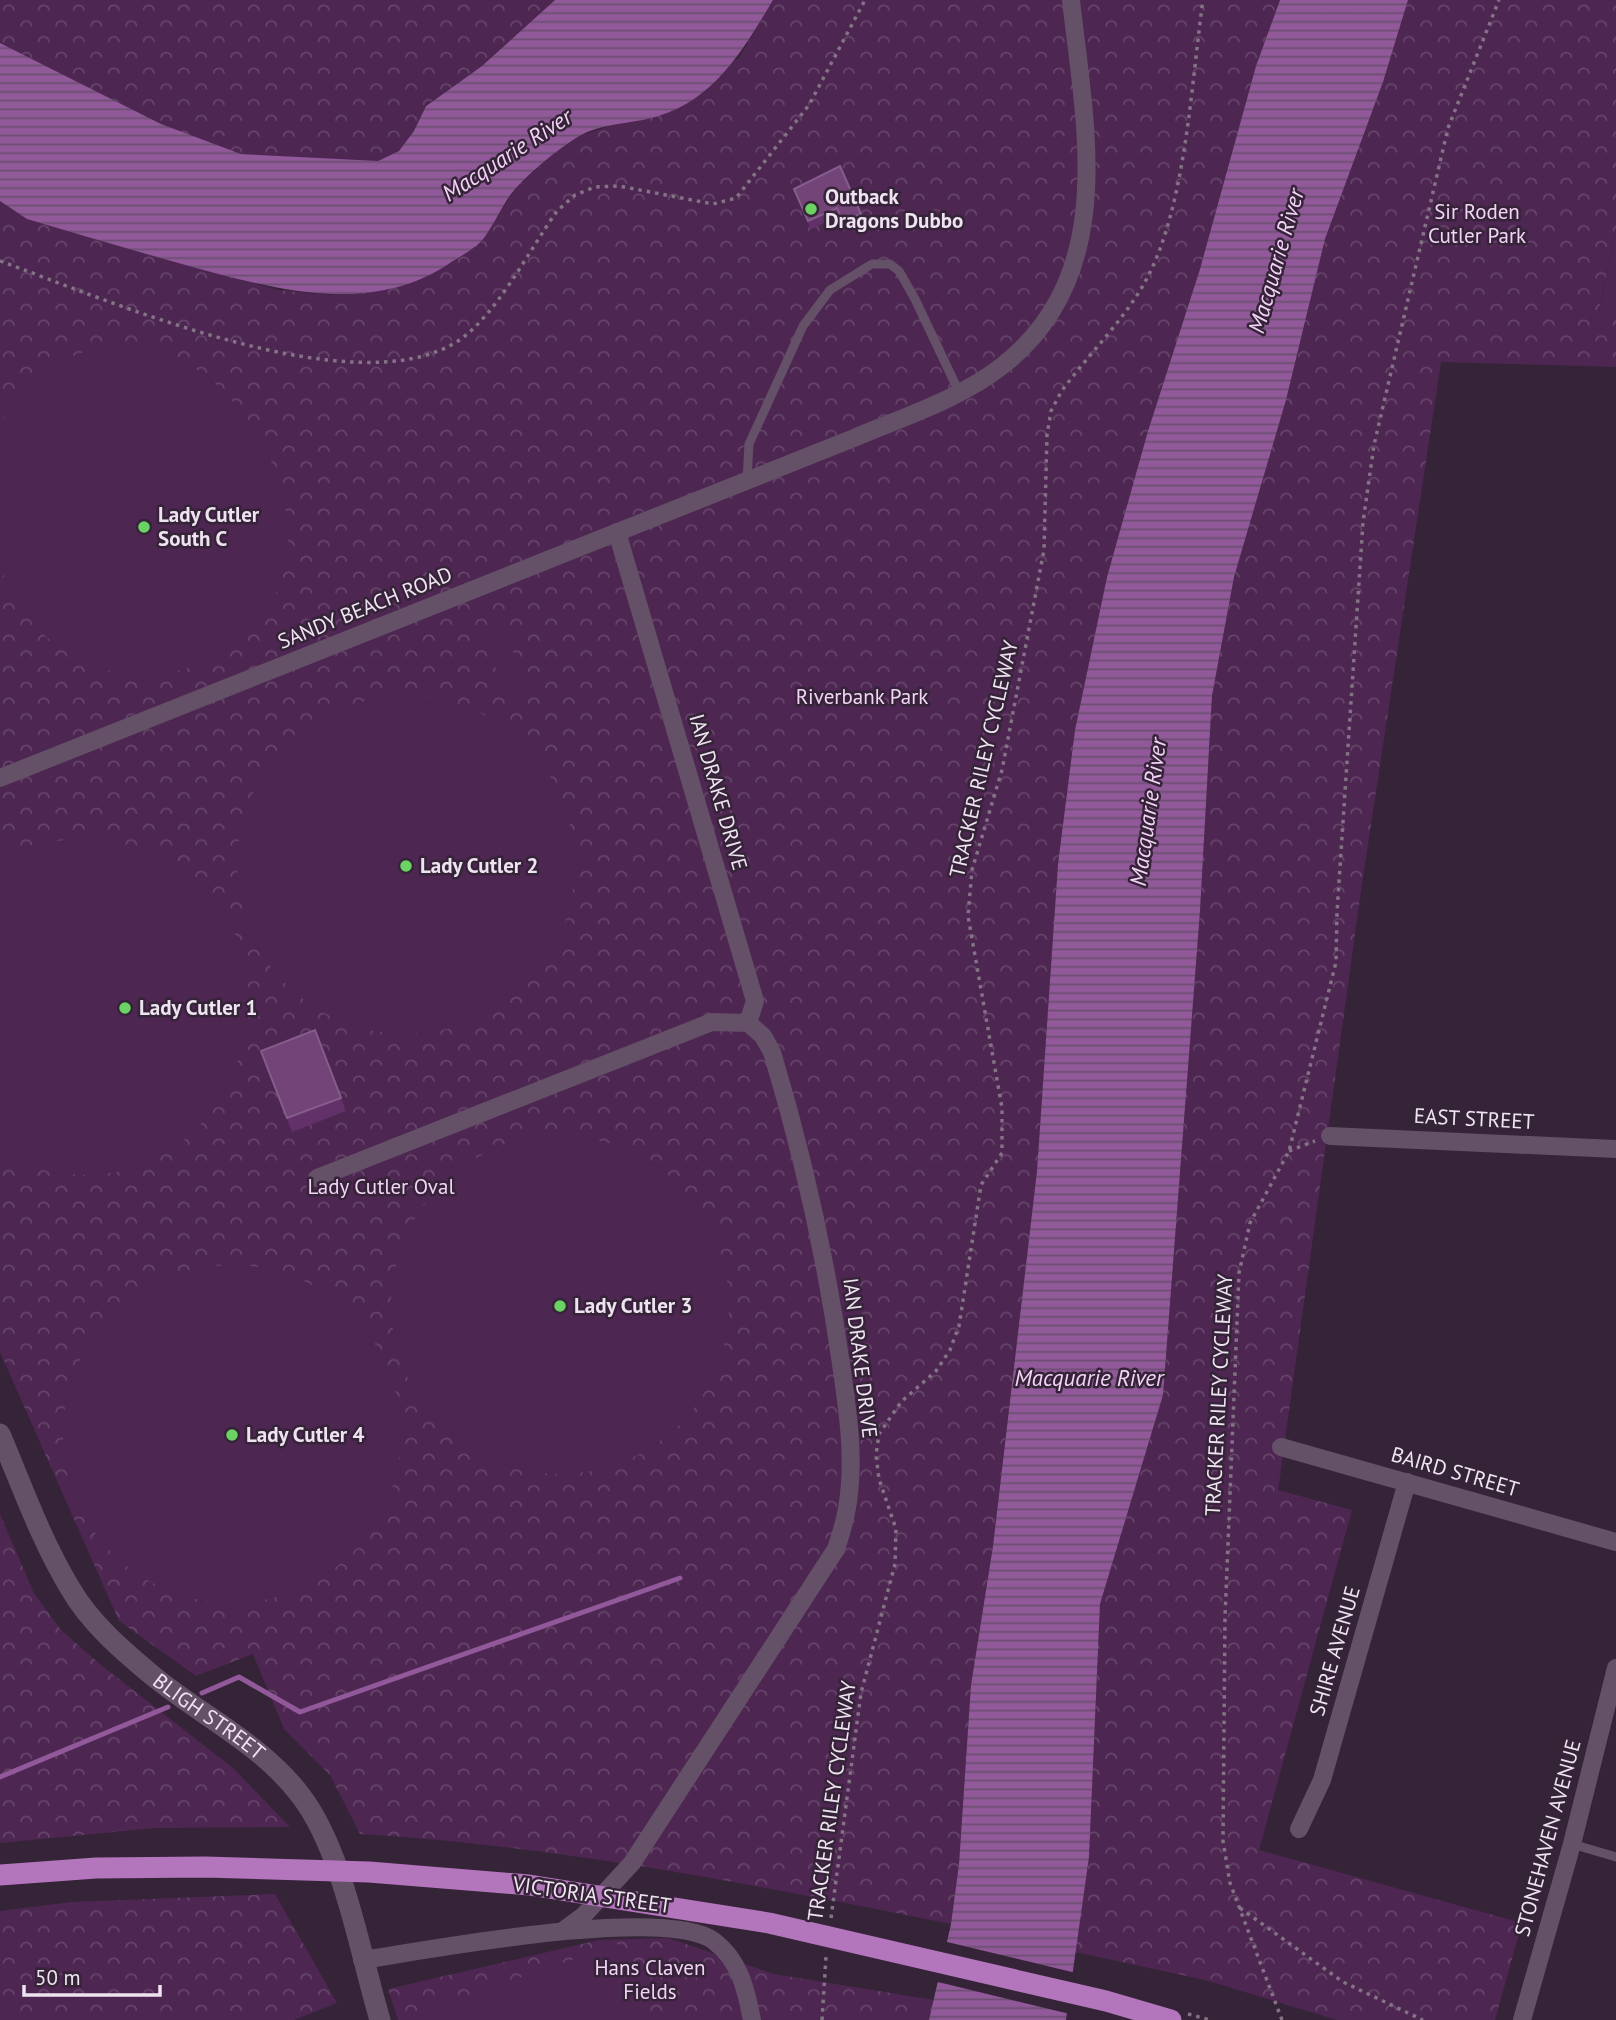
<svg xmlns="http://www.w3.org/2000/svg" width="1616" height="2020" font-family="'PT Sans',sans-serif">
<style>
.forest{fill:url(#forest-crowns)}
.garden{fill:#4d2652}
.water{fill:url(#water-rules)}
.pier{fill:#352338}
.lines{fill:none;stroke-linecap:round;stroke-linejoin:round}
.stream{stroke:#915999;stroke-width:5}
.path{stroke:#837385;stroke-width:3.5;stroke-dasharray:3.5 5;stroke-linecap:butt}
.service{stroke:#645067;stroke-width:9}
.minor{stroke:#645067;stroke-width:18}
.tertiary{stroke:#645067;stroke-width:21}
.trunk{stroke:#b375bc;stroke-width:21}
.wall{fill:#633169}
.building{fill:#724478;stroke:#855d8b;stroke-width:2}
.poi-dot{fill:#6bd363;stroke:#352338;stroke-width:2.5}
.labels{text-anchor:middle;stroke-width:5;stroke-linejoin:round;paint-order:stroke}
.poi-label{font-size:21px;font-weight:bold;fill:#efe3f1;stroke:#352338;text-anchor:start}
.park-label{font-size:21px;fill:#f3d4f7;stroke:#352338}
.street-label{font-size:21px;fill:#efe3f1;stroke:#352338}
.water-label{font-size:23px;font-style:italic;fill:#f3d4f7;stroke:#352338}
</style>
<defs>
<pattern id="forest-crowns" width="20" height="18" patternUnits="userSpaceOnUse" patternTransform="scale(1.75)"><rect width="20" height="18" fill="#4d2652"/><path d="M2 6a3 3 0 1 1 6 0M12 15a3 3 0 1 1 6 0" fill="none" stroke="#67456b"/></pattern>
<pattern id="water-rules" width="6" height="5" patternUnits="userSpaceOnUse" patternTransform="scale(1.75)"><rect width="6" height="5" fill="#915999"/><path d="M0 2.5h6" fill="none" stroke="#6c4e70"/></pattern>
</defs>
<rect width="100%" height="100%" fill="#352338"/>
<!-- forest -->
<path class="forest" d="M0,0h555l-73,66 -56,39 -12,26 -15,20 -21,10 -19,1 -118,-8 -80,-30 -161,-81z
M773,0h507l-24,66 -56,203 -52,162 -41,146 -32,153 -17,134 -21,307 -44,375 -22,139 -12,179 -8,60c-196,-39 -391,-78 -591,-90l-30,-59 -46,-46 -31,-75 -57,22 -77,-55 -119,-269v-1151l27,18 251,71 52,5 85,-15 33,-15 34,-24 32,-51 39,-36 26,-18 34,-11 126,-67z
M1408,0h208v229l-17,82 17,1v55l-175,-5 -80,529 -83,599 74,20 -93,340 263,73 -27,97h-158l-132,-40 -130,-28 14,-95 11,-253 63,-209 37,-484 12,-215 22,-119 52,-177 39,-161 58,-157z
M0,1514l34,79 27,37 40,35 132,103 57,59 -134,1 -156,15z
M275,1894l62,109 -43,17h-294v-109l71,-9z
M668,1938l106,36 160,26 -5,20h-531l-10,-31 211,-49z"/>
<!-- garden -->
<path class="garden" d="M1616,229v84l-17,-1z
M107,344c25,1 49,3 72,15 80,42 138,158 93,242 -34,66 -125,93 -192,59 -35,-17 -65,-53 -78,-89 -2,-20 -2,-63 -2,-85 0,-17 0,-47 1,-63 3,-8 10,-15 15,-22 26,-35 52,-44 91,-57z
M502,625l28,67 -20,9 -29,-67z
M237 865a169 169 0 1 1 338 0a169 169 0 1 1-338 0Z
M83,837c280,24 172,431 -83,318v-297l27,-12z
M391 1305a169 169 0 1 1 338 0a169 169 0 1 1-338 0Z
M63 1434a169 169 0 1 1 338 0a169 169 0 1 1-338 0Z
M618,1944l26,76h-202l-5,-14z"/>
<!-- water -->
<path class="water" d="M555,0h218c-31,52 -61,105 -126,119 -23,5 -51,6 -71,19 -22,14 -43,32 -61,51 -12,14 -20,34 -31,49 -8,10 -23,18 -34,25 -80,54 -176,26 -261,3 -54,-15 -108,-31 -162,-47l-27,-18v-158l161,81 80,30 137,7 21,-10 15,-20 12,-25 56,-40z
M1280,0h128l-25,82 -58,157 -39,161 -52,177 -22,119 -12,215 -37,484 -63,209 -11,253 -23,163h-137l22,-96 8,-60 12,-179 22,-139 44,-375 21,-307 17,-134 32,-153 41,-146 52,-162 56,-203z"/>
<!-- pier -->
<path class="pier" d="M943,1941l133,32 -6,41 -136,-33z"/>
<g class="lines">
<!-- stream -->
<path class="stream" d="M202,1693l37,-16 61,35 380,-134
M0,1777l168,-70"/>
<!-- path -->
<path class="path" d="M0,261c108,39 354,147 458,80 38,-25 72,-92 99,-130l18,-16 20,-8 24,-1 94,18 23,-6 73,-93 56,-105
M1289,1151l26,-10
M1240,1908l103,74 80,38
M831,1918l30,-225 34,-129 1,-35 -17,-50 -3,-24 3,-21 22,-32 35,-31 14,-21 9,-24 22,-141 21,-32v-45l-34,-192 4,-46 30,-100 42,-220 3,-115 4,-24 10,-19c26,-36 63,-72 84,-110 41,-74 46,-198 58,-282
M1188,2014l22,6
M822,2020l4,-63
M1282,2020l-52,-137 -7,-42 2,-224 14,-344 11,-50 39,-72 47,-189 1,-50 26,-390 11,-77 74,-317 51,-128"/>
<!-- service -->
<path class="service" d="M747,481l2,-37 54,-118 27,-36 42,-26h18l9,7 16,28 44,93
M1572,1844l44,13"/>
<!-- minor -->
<path class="minor" d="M0,778l854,-340c49,-21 106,-39 148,-72 117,-91 83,-239 69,-366
M1330,1136l286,13
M317,1178l395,-156 36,1
M1281,1447l335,95
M1299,1829l23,-49 85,-298
M564,1930l19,-14 49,-53 204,-314c4,-12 8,-24 10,-36 10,-48 2,-101 -5,-149 -15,-106 -38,-209 -69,-312l-9,-16 -15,-13 7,-22 -138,-469
M362,1960c66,-10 303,-55 352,-19 26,20 32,48 38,79
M1522,2020l50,-176 44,-176"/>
<!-- tertiary -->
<path class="tertiary" id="s1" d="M0,1434c22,52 41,106 70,154 20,35 53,63 83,88 49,40 110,69 148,120 42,55 59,157 79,224"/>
<!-- trunk -->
<path class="trunk" d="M0,1875l96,-7 109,-1 164,5 160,13 240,38 337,78 65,19"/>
</g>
<!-- wall -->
<path class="wall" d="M797,197l64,17 3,8 -18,8 -6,-14 -29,13z
M315,1030l31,81 -54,21 -31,-81z"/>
<!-- building -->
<path class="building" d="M840,166l21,48 -18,8 -6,-14 -29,13 -14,-32z
M315,1030l26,68 -54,20 -26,-67z"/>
<!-- markers -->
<g class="poi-dot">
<circle cx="811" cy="209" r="7"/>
<circle cx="144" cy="527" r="7"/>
<circle cx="406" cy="866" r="7"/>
<circle cx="125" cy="1008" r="7"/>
<circle cx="560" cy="1306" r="7"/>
<circle cx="232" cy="1435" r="7"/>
</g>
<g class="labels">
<!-- poi labels -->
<g class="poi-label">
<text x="825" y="204">Outback<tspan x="825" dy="24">Dragons Dubbo</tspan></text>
<text x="158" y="522">Lady Cutler<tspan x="158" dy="24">South C</tspan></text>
<text x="420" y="873">Lady Cutler 2</text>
<text x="139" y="1015">Lady Cutler 1</text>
<text x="574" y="1313">Lady Cutler 3</text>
<text x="246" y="1442">Lady Cutler 4</text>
</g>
<!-- park labels -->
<g class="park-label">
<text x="1477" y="219">Sir Roden<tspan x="1477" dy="24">Cutler Park</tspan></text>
<text x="862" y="704">Riverbank Park</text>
<text x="381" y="1194">Lady Cutler Oval</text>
<text x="650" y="1975">Hans Claven<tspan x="650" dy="24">Fields</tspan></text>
</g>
<!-- street labels -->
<g class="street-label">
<text transform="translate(365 608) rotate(-22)" y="7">SANDY BEACH ROAD</text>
<text transform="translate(984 759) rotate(-77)" y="7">TRACKER RILEY CYCLEWAY</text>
<text transform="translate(718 792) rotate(74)" y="7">IAN DRAKE DRIVE</text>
<text transform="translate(1474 1119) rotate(3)" y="7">EAST STREET</text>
<text transform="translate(860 1358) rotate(83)" y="7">IAN DRAKE DRIVE</text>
<text transform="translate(1219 1395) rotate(-87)" y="7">TRACKER RILEY CYCLEWAY</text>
<text transform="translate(1455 1472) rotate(16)" y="7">BAIRD STREET</text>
<text transform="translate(1335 1651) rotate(-74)" y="7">SHIRE AVENUE</text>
<text dy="7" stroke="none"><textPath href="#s1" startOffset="360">BLIGH STREET</textPath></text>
<text transform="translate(832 1801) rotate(-82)" y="7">TRACKER RILEY CYCLEWAY</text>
<text transform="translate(1548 1838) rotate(-75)" y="7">STONEHAVEN AVENUE</text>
<text transform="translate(592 1895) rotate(8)" y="7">VICTORIA STREET</text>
</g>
<!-- water labels -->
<g class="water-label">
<text transform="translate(507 155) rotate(-33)" y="8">Macquarie River</text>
<text transform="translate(1276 261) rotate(-74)" y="8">Macquarie River</text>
<text transform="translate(1148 812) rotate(-82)" y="8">Macquarie River</text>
<text x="1089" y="1386">Macquarie River</text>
</g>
</g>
<!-- scale -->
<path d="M24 1985v10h136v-10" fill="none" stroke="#efe3f1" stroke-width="3.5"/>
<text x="35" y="1985" font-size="21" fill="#efe3f1" stroke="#352338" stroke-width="5" paint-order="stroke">50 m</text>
</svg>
